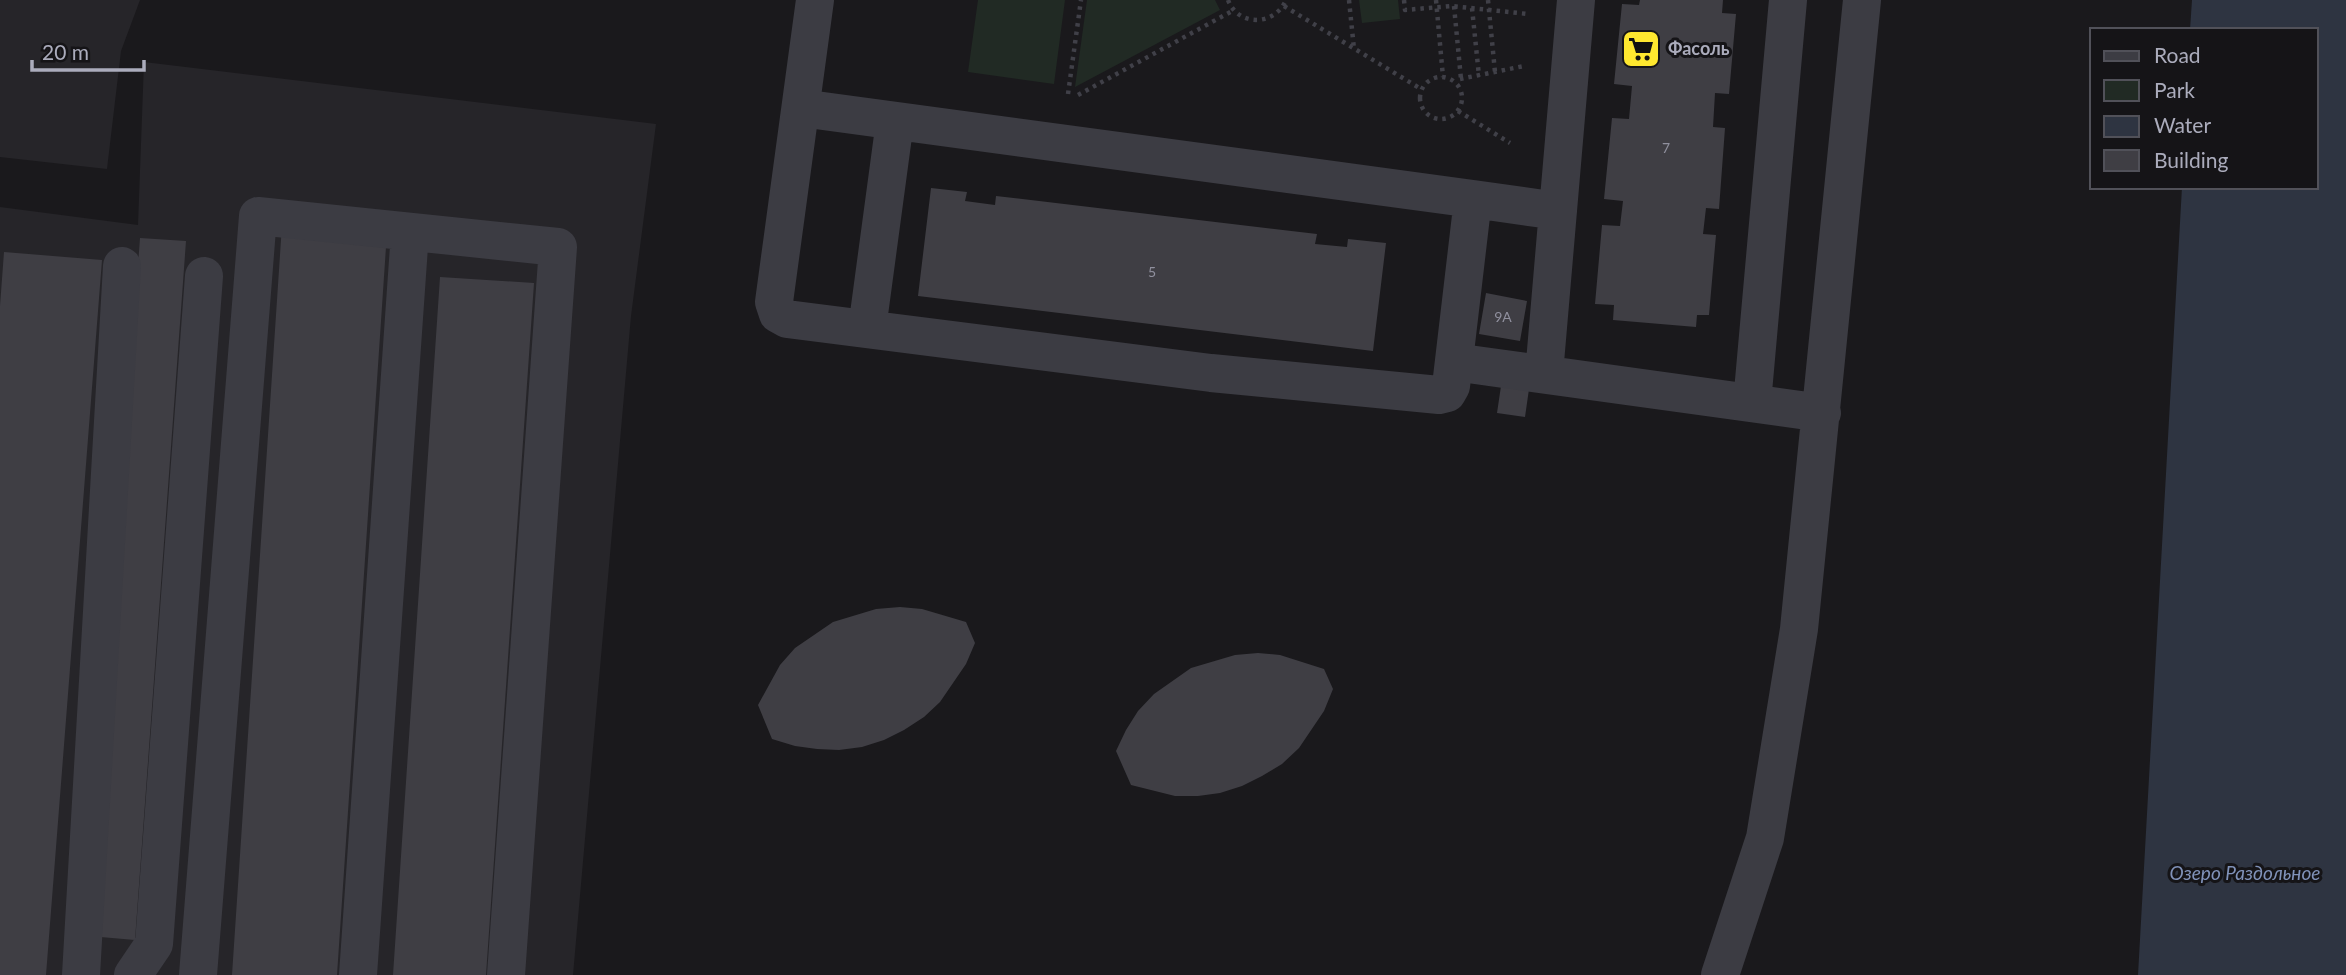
<svg xmlns="http://www.w3.org/2000/svg" width="2346" height="975" font-family="Lato,sans-serif">
<style>
.built{fill:#262529}
.green{fill:#212a24}
.water{fill:#2e3441}
.building{fill:#3f3e44}
.lines{fill:none;stroke-linecap:round;stroke-linejoin:round}
.path{stroke:#404048;stroke-width:4.5;stroke-dasharray:3.5 5;stroke-linecap:butt}
.minor{stroke:#3c3c43;stroke-width:38}
.labels{text-anchor:middle;stroke-width:6;stroke-linejoin:round;paint-order:stroke}
.number-label{font-size:14px;fill:#90909e}
.poi-label{font-size:18px;font-weight:bold;fill:#abacbc;stroke:#151417;text-anchor:start}
.water-label{font-size:19px;font-style:italic;fill:#8092b9;stroke:#151417}
</style>
<rect width="100%" height="100%" fill="#1a191c"/>
<!-- built -->
<path class="built" d="M0,0h140l-19,51 -14,118 -107,-12z
M144,62l512,62 -25,192 -58,659h-573v-768l138,18z"/>
<!-- green -->
<path class="green" d="M978,0h87l-11,84 -86,-12z
M1087,0h128l5,10 -145,77z
M1359,0h39l2,19 -38,4z"/>
<!-- water -->
<path class="water" d="M2192,0h154v975h-208l44,-788h134v-157h-126z"/>
<!-- building -->
<path class="building" d="M1640,0h83l-1,13 14,1 -7,80 -14,-1 -2,34 12,1 -6,81 -13,-1 -3,26 13,1 -7,80h-12l-1,12 -83,-7 1,-15 -19,-1 7,-79 18,1 3,-25 -19,-2 8,-81 17,1 3,-33 -18,-2 8,-80 17,1z
M931,188l36,4 -2,9 30,4 1,-9 321,38 -2,10 32,3 1,-8 38,4 -13,108 -455,-55z
M282,225l105,7 -50,743h-105z
M140,238l46,3 -51,699 -46,-4z
M4,252l98,8 -56,715h-46v-669z
M440,277l94,6 -48,692h-93z
M1486,293l41,8 -7,40 -41,-7z
M1501,386l28,3 -4,28 -28,-4z
M900,607l22,2 44,13 9,21 -9,21 -26,38 -16,15 -20,13 -20,10 -22,7 -23,3 -22,-1 -22,-3 -23,-7 -14,-34 22,-40 15,-17 38,-26 43,-13z
M1258,653l22,2 44,14 9,20 -9,22 -25,37 -17,16 -20,12 -20,10 -22,7 -22,3h-23l-44,-11 -15,-34 10,-21 12,-19 16,-17 37,-26 44,-13z"/>
<g class="lines">
<!-- path -->
<path class="path" d="M1228,0c10,27 47,26 58,0
M1349,0l5,49
M1404,0l1,10 46,-4 77,8
M1436,0l7,77
M1488,0l7,72
M1284,6l137,83
M1454,6l7,73
M1472,8l7,68
M1420 98a21 21 0 1 1 42 0a21 21 0 1 1-42 0Z
M1460,79l64,-13
M1068,94l13,-94
M1078,95l156,-85
M1458,111l52,32"/>
<!-- minor -->
<path class="minor" d="M801,108l672,91 -22,187 -4,7 -8,2 -228,-22 -424,-54 -9,-5 -4,-12 41,-302
M1473,199l85,12
M867,329l28,-208
M1454,362l368,51
M1544,374l32,-374
M1752,403l36,-403
M81,975l41,-709
M133,975l21,-31 50,-668
M198,975l60,-759 300,31 -52,728
M358,975l52,-743
M1720,975l45,-137 34,-209 63,-629"/>
</g>
<!-- icons -->
<defs>
<symbol id="supermarket-square" viewBox="-11 -11 22 22"><rect x="-9" y="-9" width="18" height="18" rx="4" fill="#fee72f" stroke="#151417"/><path d="M-6-5.5h2.5l.6 2H6L4.5 2H-2.5L-4.4-4H-6ZM-1.5 3.2a1.3 1.3 0 1 0 .1 0ZM3 3.2a1.3 1.3 0 1 0 .1 0Z" fill="#111"/></symbol>
</defs>
<g fill-rule="evenodd">
<use href="#supermarket-square" x="1619" y="27" width="44" height="44"/>
</g>
<g class="labels">
<!-- number labels -->
<g class="number-label">
<text x="1666" y="153">7</text>
<text x="1152" y="277">5</text>
<text x="1503" y="322">9А</text>
</g>
<!-- poi labels -->
<g class="poi-label">
<text x="1668" y="55">Фасоль</text>
</g>
<!-- water labels -->
<g class="water-label">
<text x="2245" y="880">Озеро Раздольное</text>
</g>
</g>
<!-- legend -->
<rect x="2090" y="28" width="228" height="161" fill="#151417" stroke="#515159" stroke-width="2"/>
<rect x="2104" y="51" width="35" height="10" fill="#3c3c43" stroke="#515159" stroke-width="2"/>
<text x="2154" y="63" font-size="21" fill="#abacbc">Road</text>
<rect x="2104" y="80" width="35" height="21" fill="#212a24" stroke="#515159" stroke-width="2"/>
<text x="2154" y="98" font-size="21" fill="#abacbc">Park</text>
<rect x="2104" y="116" width="35" height="21" fill="#2e3441" stroke="#515159" stroke-width="2"/>
<text x="2154" y="133" font-size="21" fill="#abacbc">Water</text>
<rect x="2104" y="150" width="35" height="21" fill="#3f3e44" stroke="#515159" stroke-width="2"/>
<text x="2154" y="168" font-size="21" fill="#abacbc">Building</text>
<!-- scale -->
<path d="M32 60v10h112v-10" fill="none" stroke="#abacbc" stroke-width="3.5"/>
<text x="42" y="60" font-size="21" fill="#abacbc" stroke="#151417" stroke-width="5" paint-order="stroke">20 m</text>
</svg>
